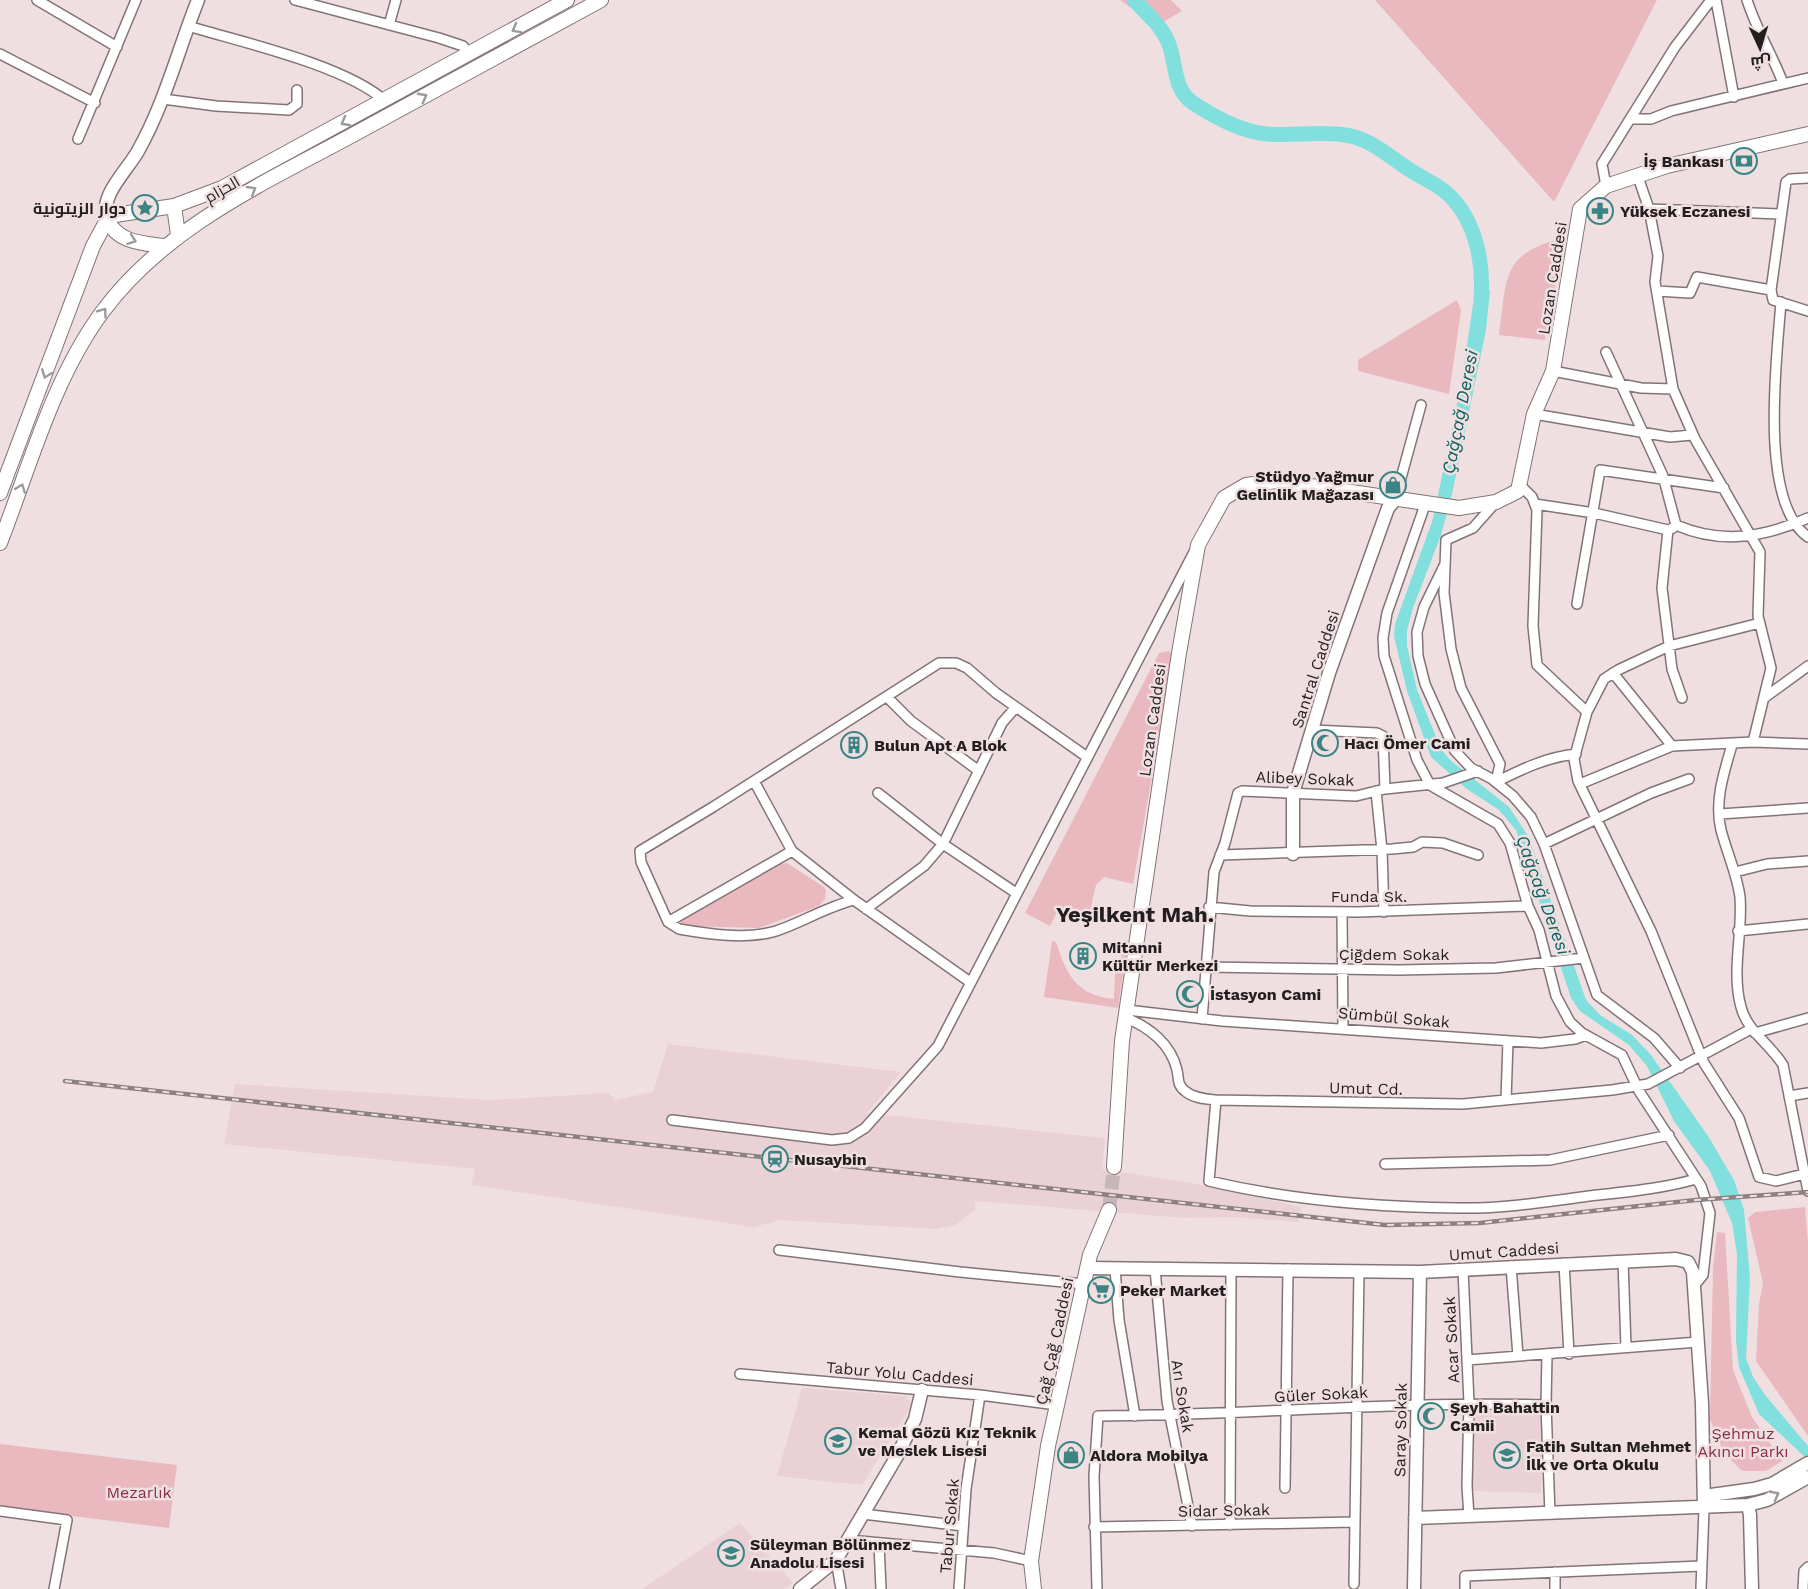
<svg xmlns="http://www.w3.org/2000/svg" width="1808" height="1589" font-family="'Work Sans',Cairo,sans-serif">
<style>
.built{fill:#ead1d5}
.green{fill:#eab8bf}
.water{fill:#81dfde}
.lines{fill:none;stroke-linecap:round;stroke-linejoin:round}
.river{stroke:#81dfde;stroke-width:15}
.secondary-tunnel{stroke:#c6b8ba;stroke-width:14;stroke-dasharray:14 7;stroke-linecap:butt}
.minor-casing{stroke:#827476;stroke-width:12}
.tertiary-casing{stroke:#827476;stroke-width:15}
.secondary-casing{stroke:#827476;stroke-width:16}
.minor{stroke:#fff;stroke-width:9}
.tertiary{stroke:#fff;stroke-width:12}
.secondary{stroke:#fff;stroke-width:14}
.rail-casing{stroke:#8b8082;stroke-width:4.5}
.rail{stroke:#efdfe1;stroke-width:2;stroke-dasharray:7;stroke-linecap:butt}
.oneway{stroke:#9c9a9a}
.labels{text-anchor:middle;stroke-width:5;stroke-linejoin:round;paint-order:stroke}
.poi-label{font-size:16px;font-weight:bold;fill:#231e1f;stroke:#efdfe1;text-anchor:start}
.street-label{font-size:16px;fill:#231e1f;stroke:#efdfe1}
.park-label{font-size:16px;fill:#883146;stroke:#efdfe1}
.water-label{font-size:18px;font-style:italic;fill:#0e6060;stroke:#efdfe1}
.district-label{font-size:22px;font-weight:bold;fill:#231e1f;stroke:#efdfe1}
</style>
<rect width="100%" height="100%" fill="#efdfe1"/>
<!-- built -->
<path class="built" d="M668,1044l233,28 -34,41 238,25 -3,31 106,17 93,21 -2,15 -66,-5 -49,1 -209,-17v9l-20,15 -19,4 -156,-9 -27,7 -282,-42 4,-16 -251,-25 11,-60 255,16 119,-7 6,7 38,-8z
M802,1388l104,8 6,9 -50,80 -85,-9z
M1544,1408l-3,85 -69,-2 1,-72 4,-5z
M740,1523l53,60 -9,6h-142z"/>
<!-- green -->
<path class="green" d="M1120,0h51l11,11 -26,15z
M1375,0h282l-103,202z
M1564,238l-19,102 -46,-5c8,-56 1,-82 65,-97z
M1457,300l4,11 -12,83 -91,-23v-11z
M1169,651l4,6 -40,227 -29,-7 -8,8 -7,30 -31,-5 -8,16 -25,-13 134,-260z
M787,863l37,24 2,4 -1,8 -6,7 -60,22 -74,-2 -4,-2v-3l98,-57z
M1125,940h3l-10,68 -74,-11 8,-56 4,1c10,32 21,54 58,57l1,-27 4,-3z
M1805,1207l3,36v193l-52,-75 3,-57 4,-21 -15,-65 7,-6z
M1717,1232l8,1 8,137 19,47 30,44 -16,10h-24l-18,-18 -14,-34 3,-151z
M0,1444l177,21 -8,63 -169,-21z"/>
<!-- water -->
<path class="water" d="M1480,278l10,13 -4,39 -34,164 -11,41 -28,73 -6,22v16l10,44 24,59 9,11 59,47 19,29 58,164 14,15 32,20 19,20 57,81 26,44 10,30 6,68 -4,80 7,19 12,18 43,51v14l-49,-46 -20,-47 -3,-26 1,-87 -5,-31 -22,-52 -36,-50 -27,-55 -18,-21 -49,-34 -9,-13 -55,-168 -17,-20 -32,-21 -36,-32 -24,-66 -13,-55 1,-12 38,-105 29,-139 12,-82z"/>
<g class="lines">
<!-- river -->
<path class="river" d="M1134,0c12,13 27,25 34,42 9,20 4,47 25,61 20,13 50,29 74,31 26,2 52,-3 78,1 23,3 40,18 59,31 12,9 27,15 39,24 31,24 41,70 38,107"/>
<!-- secondary-tunnel -->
<path class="secondary-tunnel" d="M1109,1210l5,-43"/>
<defs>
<path id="minor" d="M37,0l80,47
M295,0l144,38 24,8 6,9
M1716,0l18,97
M1747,0c9,29 25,54 36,83
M389,25l7,-25
M188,26c53,16 157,39 197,75
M0,54l95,49
M163,99l53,7 73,4 8,-6v-14
M1631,119h20l20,-8 137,-33
M78,139l58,-139
M1638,177l11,32 9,47 -3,26 18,107 22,50 65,113 -2,64 13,52 -18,74
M1606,186l-4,-22 73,-117 36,-47
M1649,209l132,5
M1771,290l15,-108 4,-3 18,-1
M1657,291l33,2 7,-16 74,13 2,10 35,11
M1781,302c-4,55 -23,200 27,235
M1606,352l57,124 13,49c46,20 88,12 132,-7
M1553,371l88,17 32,1
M1534,414l136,23 22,-2
M1520,485l12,12 5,13 -4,116 4,39 50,47 -13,47 4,22 73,150 53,132 35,55 20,59 17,4 32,-8
M1395,500l26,-95
M1496,502l-23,26 -27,12 -2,53 7,56 10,39 39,76 -4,18c26,-13 51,-25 80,-28
M1535,504l59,9 74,17 5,-2
M1425,505l-38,108 -4,25 1,18 33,104 13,25 68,39 12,19 18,63 11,24 17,66 14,26 12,11 40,22 17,36 62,95 9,27 -7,62 -9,11
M1668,530l-6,58 10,81 10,29
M1445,564l-21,43 -7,25 1,24 7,28 30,67 16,17 21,11 21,17 18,21 13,27 53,151 57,43 26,30
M1577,604l23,-134 124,18
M1613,673l59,73
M887,697l24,24 68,50
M1764,698l44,-32
M1587,712l17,-33 14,-9 51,-24 91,-23
M1313,730l64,3 6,3 2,53
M1732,745c-8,27 -18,57 -11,85 6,23 16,44 19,67 3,36 -9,74 1,110 6,24 29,37 42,58l25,126
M754,781l38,70 62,49 116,82
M1580,784l92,-38 81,-4 55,2
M1376,791l6,59 2,62
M878,793l65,51 73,49
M1720,814l88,-6
M1544,844l107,-51 38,-14
M1220,855l172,-6 21,-2 9,-5 21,1 35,12
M1735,872l32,-8 41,-3
M854,900c-28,7 -51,22 -78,31 -29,9 -68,3 -97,-2l-11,-7 -27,-60 -1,-11 73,-44 226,-144h17l11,5 29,25 91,64
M1209,907l41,4 108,1 170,-6
M866,909l58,-43 19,-22 59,-121 14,-16
M1342,912l1,116
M668,922l124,-71
M1738,931l70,-7
M1204,967l195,3 97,-2 88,-10
M1127,1010l95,11 319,22 34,-4 11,-4
M1126,1018c23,9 45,26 51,52 2,9 0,15 8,21 8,7 21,8 31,9l247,4 149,-14 36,-6 103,-55
M1202,1019l12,-147 11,-29 13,-50 4,-2 114,5 29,-7 58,-6 35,-12
M1755,1033l53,-15
M1789,1096l19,-3
M1216,1100l-7,81c80,19 166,26 248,27 44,1 89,-6 132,-12 36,-4 72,-7 107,-17
M1506,1100l2,-59
M672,1120l160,20 17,-2 16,-10 73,-82 256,-494
M1385,1164l165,-4 119,-25
M779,1250l181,22 124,12
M1623,1261l3,86
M1564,1263l5,91
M1511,1266l7,90
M1115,1268l4,52 16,96
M1155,1269l12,132 25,125
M1463,1270l6,133 -2,83 2,31
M1547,1354l-1,51 4,109
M1467,1360l231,-18
M740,1374l240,21 77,10
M1285,1488l3,-219
M0,1511l67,9 -13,69
M863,1514l100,12
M1230,1525l1,-256
M1094,1527l261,-5
M848,1540l146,13 37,8
M879,1544l2,45
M836,1560l5,29
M1555,1572v17
M1354,1584l5,-313
M959,1589l7,-100 14,-94
M1097,1589l-3,-113 4,-60c149,-1 299,-15 448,-11
M1465,1589v-13l236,-10
M1701,1589l3,-80
M1803,1589l1,-18 4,-4"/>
<path id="tertiary" d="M107,220c-8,-25 20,-49 31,-69 27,-48 40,-101 60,-151
M1293,854v-61l36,-120 59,-165 7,-8
M1087,1268l333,4 256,-13 12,3 5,10 9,131 2,106
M1704,1496l50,-7 18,-5 36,-21
M1748,1505l19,-5 41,-23
M1415,1518l333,-13 2,10 2,74
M800,1589l36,-29 61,-104 18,-37 7,-29
M1414,1589l6,-317"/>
<path id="secondary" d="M174,206l4,29
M107,220c12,23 34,23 57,26
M0,493l93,-247 14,-26 8,-5 59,-9 48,-18 345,-188
M0,543c30,-77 53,-165 103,-232 62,-83 157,-126 246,-174 84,-46 168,-91 252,-137
M1114,1167l8,-126 57,-388 19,-108 26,-47 22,-13 31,-4 182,27 37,-6 22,-11 16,-77 19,-43 27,-162 26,-23 61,-20 141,-32
M1034,1589l-3,-28 17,-115 42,-191 19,-45"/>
</defs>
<!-- minor casing -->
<use href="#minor" class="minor-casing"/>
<!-- tertiary casing -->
<use href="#tertiary" class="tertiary-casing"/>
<!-- secondary casing -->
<use href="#secondary" class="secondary-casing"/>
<!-- minor -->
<use href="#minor" class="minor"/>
<!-- tertiary -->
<use href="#tertiary" class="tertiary"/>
<!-- secondary -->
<use href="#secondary" class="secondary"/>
<defs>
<path id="rail" d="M65,1081l1320,144 95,-2 216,-23 112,-8"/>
</defs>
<!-- rail casing -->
<use href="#rail" class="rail-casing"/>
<!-- rail -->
<use href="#rail" class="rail"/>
</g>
<!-- one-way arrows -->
<defs><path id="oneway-chevron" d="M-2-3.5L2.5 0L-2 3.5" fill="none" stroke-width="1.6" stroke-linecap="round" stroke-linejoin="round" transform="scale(1.5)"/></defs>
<g class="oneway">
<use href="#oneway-chevron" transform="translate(516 29) rotate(151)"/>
<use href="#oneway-chevron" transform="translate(423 97) rotate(-28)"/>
<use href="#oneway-chevron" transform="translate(345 122) rotate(152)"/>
<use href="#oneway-chevron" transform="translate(252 190) rotate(-30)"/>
<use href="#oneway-chevron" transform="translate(132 240) rotate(20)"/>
<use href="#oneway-chevron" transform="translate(103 312) rotate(-54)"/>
<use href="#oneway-chevron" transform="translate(46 374) rotate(111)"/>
<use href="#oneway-chevron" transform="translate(21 488) rotate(-69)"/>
<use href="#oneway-chevron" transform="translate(1775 1495) rotate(-28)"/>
</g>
<!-- icons -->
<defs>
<symbol id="bank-ring" viewBox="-11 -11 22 22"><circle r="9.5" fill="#efdfe1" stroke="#3c8484" stroke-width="1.5"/><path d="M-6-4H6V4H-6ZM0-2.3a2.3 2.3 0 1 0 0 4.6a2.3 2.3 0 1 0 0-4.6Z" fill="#3c8484"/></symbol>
<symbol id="sight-ring" viewBox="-11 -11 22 22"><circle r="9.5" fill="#efdfe1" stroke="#3c8484" stroke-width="1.5"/><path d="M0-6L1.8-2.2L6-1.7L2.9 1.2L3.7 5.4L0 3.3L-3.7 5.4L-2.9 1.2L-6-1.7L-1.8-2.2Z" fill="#3c8484"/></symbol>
<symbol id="pharmacy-ring" viewBox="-11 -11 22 22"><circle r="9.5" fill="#efdfe1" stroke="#3c8484" stroke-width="1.5"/><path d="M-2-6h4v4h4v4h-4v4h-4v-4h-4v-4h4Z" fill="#3c8484"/></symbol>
<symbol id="shop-ring" viewBox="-11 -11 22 22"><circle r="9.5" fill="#efdfe1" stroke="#3c8484" stroke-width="1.5"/><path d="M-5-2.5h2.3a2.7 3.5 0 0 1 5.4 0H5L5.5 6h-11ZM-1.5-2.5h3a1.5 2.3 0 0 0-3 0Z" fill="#3c8484"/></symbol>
<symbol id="mosque-ring" viewBox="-11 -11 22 22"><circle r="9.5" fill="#efdfe1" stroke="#3c8484" stroke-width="1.5"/><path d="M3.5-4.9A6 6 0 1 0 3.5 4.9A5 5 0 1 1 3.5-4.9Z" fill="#3c8484"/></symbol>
<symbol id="building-ring" viewBox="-11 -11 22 22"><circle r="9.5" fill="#efdfe1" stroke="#3c8484" stroke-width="1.5"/><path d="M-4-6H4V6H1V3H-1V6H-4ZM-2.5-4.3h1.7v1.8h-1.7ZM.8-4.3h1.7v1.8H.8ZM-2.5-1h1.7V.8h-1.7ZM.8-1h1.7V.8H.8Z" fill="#3c8484"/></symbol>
<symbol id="station-ring" viewBox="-11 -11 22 22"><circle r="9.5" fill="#efdfe1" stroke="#3c8484" stroke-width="1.5"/><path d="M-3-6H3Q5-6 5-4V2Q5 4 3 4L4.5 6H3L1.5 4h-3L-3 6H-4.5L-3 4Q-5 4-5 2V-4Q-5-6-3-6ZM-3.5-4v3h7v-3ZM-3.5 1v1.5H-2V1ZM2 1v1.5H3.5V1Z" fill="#3c8484"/></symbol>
<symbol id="supermarket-ring" viewBox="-11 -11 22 22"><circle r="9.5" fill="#efdfe1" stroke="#3c8484" stroke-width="1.5"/><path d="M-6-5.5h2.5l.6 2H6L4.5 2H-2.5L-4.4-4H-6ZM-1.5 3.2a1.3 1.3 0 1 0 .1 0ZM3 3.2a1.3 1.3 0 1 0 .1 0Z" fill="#3c8484"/></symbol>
<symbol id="school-ring" viewBox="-11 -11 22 22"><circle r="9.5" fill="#efdfe1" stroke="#3c8484" stroke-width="1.5"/><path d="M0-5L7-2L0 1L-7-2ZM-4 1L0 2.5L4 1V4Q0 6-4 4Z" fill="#3c8484"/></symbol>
</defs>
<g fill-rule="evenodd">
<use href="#bank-ring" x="1729" y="146" width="30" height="30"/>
<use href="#sight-ring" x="130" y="193" width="30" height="30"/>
<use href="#pharmacy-ring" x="1585" y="196" width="30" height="30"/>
<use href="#shop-ring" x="1378" y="470" width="30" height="30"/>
<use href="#mosque-ring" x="1310" y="728" width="30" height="30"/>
<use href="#building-ring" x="839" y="730" width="30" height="30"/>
<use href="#building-ring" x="1068" y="941" width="30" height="30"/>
<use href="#mosque-ring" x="1175" y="979" width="30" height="30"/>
<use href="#station-ring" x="760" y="1144" width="30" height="30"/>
<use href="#supermarket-ring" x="1086" y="1275" width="30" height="30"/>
<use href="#mosque-ring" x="1416" y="1401" width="30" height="30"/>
<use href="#school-ring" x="823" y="1426" width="30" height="30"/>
<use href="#shop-ring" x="1056" y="1440" width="30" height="30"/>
<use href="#school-ring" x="1492" y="1440" width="30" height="30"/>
<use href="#school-ring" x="716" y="1538" width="30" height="30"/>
</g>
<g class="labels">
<!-- poi labels -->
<g class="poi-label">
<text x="1724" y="167" text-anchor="end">İş Bankası</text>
<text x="126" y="214" text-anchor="end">دوار الزيتونية</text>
<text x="1620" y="217">Yüksek Eczanesi</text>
<text x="1374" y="482" text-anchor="end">Stüdyo Yağmur<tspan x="1374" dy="18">Gelinlik Mağazası</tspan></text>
<text x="1344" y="749">Hacı Ömer Cami</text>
<text x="874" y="751">Bulun Apt A Blok</text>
<text x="1102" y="953">Mitanni<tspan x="1102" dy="18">Kültür Merkezi</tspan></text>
<text x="1210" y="1000">İstasyon Cami</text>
<text x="794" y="1165">Nusaybin</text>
<text x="1120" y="1296">Peker Market</text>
<text x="1450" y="1413">Şeyh Bahattin<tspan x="1450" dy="18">Camii</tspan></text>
<text x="858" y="1438">Kemal Gözü Kız Teknik<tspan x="858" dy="18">ve Meslek Lisesi</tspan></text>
<text x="1526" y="1452">Fatih Sultan Mehmet<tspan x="1526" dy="18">İlk ve Orta Okulu</tspan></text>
<text x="1090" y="1461">Aldora Mobilya</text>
<text x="750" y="1550">Süleyman Bölünmez<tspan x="750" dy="18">Anadolu Lisesi</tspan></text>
</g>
<!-- street labels -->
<g class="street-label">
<text transform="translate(222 189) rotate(-30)" y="6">الحزام</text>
<text transform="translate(1552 278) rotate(-81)" y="6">Lozan Caddesi</text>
<text transform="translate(1315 669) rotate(-72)" y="6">Santral Caddesi</text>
<text transform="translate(1152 720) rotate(-82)" y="6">Lozan Caddesi</text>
<text transform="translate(1305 778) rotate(2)" y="6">Alibey Sokak</text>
<text x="1369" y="902">Funda Sk.</text>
<text x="1394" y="960">Çiğdem Sokak</text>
<text transform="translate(1394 1017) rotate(5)" y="6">Sümbül Sokak</text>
<text transform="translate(1366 1088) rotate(1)" y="6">Umut Cd.</text>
<text transform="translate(1504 1251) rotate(-4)" y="6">Umut Caddesi</text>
<text transform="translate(1451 1340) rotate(-93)" y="6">Acar Sokak</text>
<text transform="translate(1054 1341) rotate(-78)" y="6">Çağ Çağ Caddesi</text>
<text transform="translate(900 1373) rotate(5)" y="6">Tabur Yolu Caddesi</text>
<text transform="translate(1321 1394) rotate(-3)" y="6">Güler Sokak</text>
<text transform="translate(1183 1396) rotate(81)" y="6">Arı Sokak</text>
<text transform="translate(1400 1430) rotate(-89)" y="6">Saray Sokak</text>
<text transform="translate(1224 1510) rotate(-1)" y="6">Sidar Sokak</text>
<text transform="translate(949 1526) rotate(-85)" y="6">Tabur Sokak</text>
</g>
<!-- park labels -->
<g class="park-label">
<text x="1743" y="1439">Şehmuz<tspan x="1743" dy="18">Akıncı Parkı</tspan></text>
<text x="139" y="1498">Mezarlık</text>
</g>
<!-- water labels -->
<g class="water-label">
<text transform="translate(1460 412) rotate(-79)" y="6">Çağçağ Deresi</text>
<text transform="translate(1543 895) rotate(70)" y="6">Çağçağ Deresi</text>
</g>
<!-- district labels -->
<g class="district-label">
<text x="1135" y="922">Yeşilkent Mah.</text>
</g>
</g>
<!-- north arrow -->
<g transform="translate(1760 48) rotate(176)" stroke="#efdfe1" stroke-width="4.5" paint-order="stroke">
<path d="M0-4.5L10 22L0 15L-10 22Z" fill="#231e1f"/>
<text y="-9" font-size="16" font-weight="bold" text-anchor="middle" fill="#231e1f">ش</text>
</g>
</svg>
